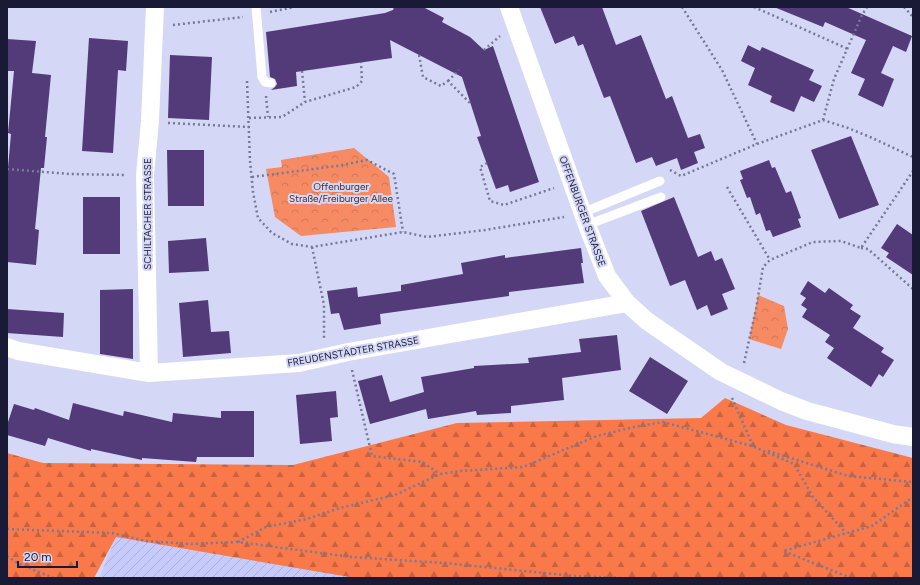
<svg xmlns="http://www.w3.org/2000/svg" width="920" height="585" font-family="Figtree,sans-serif">
<style>
.industrial{fill:url(#industrial-furrows)}
.forest{fill:url(#forest-firs)}
.park{fill:url(#park-crowns)}
.building{fill:#533a78}
.lines{fill:none;stroke-linecap:round;stroke-linejoin:round}
.path{stroke:#777996;stroke-width:2.5;stroke-dasharray:2 3;stroke-linecap:butt}
.lane{stroke:#fff;stroke-width:9}
.street{stroke:#fff;stroke-width:18}
.labels{text-anchor:middle;stroke-width:4;stroke-linejoin:round;paint-order:stroke}
.park-label{font-size:10px;fill:#592715;stroke:#d4d7f5}
.street-label{font-size:10px;fill:#191a35;stroke:#d4d7f5}
</style>
<defs>
<pattern id="industrial-furrows" width="10" height="10" patternUnits="userSpaceOnUse"><rect width="10" height="10" fill="#c6cbfc"/><path d="M-1 1l2-2M0 10L10 0M9 11l2-2" fill="none" stroke="#aaaed9"/></pattern>
<pattern id="forest-firs" width="22" height="20" patternUnits="userSpaceOnUse"><rect width="22" height="20" fill="#f9794a"/><path d="M5 1l3.5 6h-7zM16 11l3.5 6h-7z" fill="#c9623e"/></pattern>
<pattern id="park-crowns" width="20" height="18" patternUnits="userSpaceOnUse"><rect width="20" height="18" fill="#f58a63"/><path d="M2 6a3 3 0 1 1 6 0M12 15a3 3 0 1 1 6 0" fill="none" stroke="#d17657"/></pattern>
</defs>
<rect width="100%" height="100%" fill="#d4d7f5"/>
<!-- industrial -->
<path class="industrial" d="M116,537l226,38 12,3h-255z"/>
<!-- forest -->
<path class="forest" d="M725,398l61,27 127,33v120h-558l-239,-41 -22,41h-87v-125l36,10 250,2 164,-42 244,-5z"/>
<!-- park -->
<path class="park" d="M354,148l35,29 7,50 -95,9 -26,-19 -9,-48 16,-2 -1,-7z
M758,295l26,11 4,23 -7,20 -32,-10z"/>
<!-- building -->
<path class="building" d="M394,7h29l21,11 -2,4 28,15 14,13 9,-4 46,136 -29,10 -2,-7 -12,4 -19,-52 4,-1 -19,-59 -72,-37 2,18 -96,14 1,14 -26,4 4,-3 2,-3 -2,-5 -5,-2 -4,-45 119,-19 8,-3z
M540,7h62l14,38 25,-10 25,64 6,-3 16,42 12,-4 5,14 -11,4 4,11 -17,7 -4,-12 -21,8 -4,-9 -16,6 -26,-67 -6,2 -21,-54 -5,2 -4,-10 -19,8z
M774,7h72l66,29 -6,16 -13,-6 -12,27 13,6 -11,28 -25,-12 7,-16 -14,-6 15,-33 -41,-18 -2,5z
M89,38l39,3 -2,30 -8,-1 -5,83 -31,-2z
M7,39l29,2 -4,32 19,2 -6,62h2l-3,31h-3l-6,61 4,1 -3,35 -29,-3v-83l4,-45 -3,-1 6,-62h-7z
M748,45l12,6 2,-4 52,23 -5,10 13,6 -8,16 -13,-6 -7,16 -24,-10 2,-6 -24,-11 7,-17 -14,-7z
M170,55l42,2 -3,63 -41,-2z
M851,136l28,69 -40,14 -28,-69z
M167,150h37v56h-36z
M769,160l3,8 3,-1 11,26 5,-2 10,27 -3,1 3,8 -28,10 -3,-7 -4,1 -6,-18 -4,2 -6,-18 -3,1 -7,-18 3,-1 -3,-8z
M83,197h37v57h-37z
M674,197l24,60 13,-6 4,10 7,-3 13,31 -13,5 6,15 -17,7 -4,-11 -10,5 -12,-30 -15,6 -29,-75z
M897,224l16,11v40l-27,-18 3,-4 -8,-5z
M206,238l3,33 -40,2 -1,-32z
M581,248l2,15h-2l3,20 -75,9v4l-129,18 1,10 -37,6 -5,-17 -8,1 -4,-23 30,-4 1,10 43,-6v-6l62,-11 -2,-11 44,-8v3z
M808,281l17,12 4,-5 24,17 -3,4 11,7 -8,12 31,20 -3,4 13,8 -11,17 -4,-3 -8,13 -44,-29 7,-10 -9,-6 5,-7 -28,-18 5,-8 -6,-4 5,-7 -6,-4z
M133,289v70l-33,-5v-64z
M208,300l3,32 18,-1 2,22 -48,4 -4,-54z
M7,309l57,4 -1,24 -56,-4z
M617,335l4,35 -59,8 2,22 -53,6v7l-34,2 -1,-4 -48,8 -2,-10 -56,15 -12,-43 24,-6 8,27 34,-10 -3,-15 53,-9v-2l55,-3 -1,-5 53,-6 -2,-13z
M650,357l38,24 -21,33 -38,-23z
M336,391l2,26 -8,1 2,23 -32,3 -4,-49z
M73,403l50,13 1,-5 48,11 1,-9 48,5v-7h33v46h-57l-1,5 -54,-4v2l-51,-11v2l-43,-13 -3,8 -38,-11v-10l7,-21 20,6 1,-2 34,12z"/>
<g class="lines">
<!-- path -->
<path class="path" d="M682,7l40,63 35,74
M754,7l94,42
M904,7l9,10
M270,12l24,-5
M173,25l70,-8
M484,50l16,-14
M419,55l4,22 18,9 7,-5 22,22
M302,71l3,31
M247,81l3,80 3,31 5,26 14,15 20,11 20,3 91,-15 24,5 58,-7 79,-13
M448,81l11,-11
M266,96l2,21
M249,118l33,-1 23,-15 51,-15 6,-6 -1,-19
M823,120l11,-41 28,-64 5,-8
M168,123l82,4
M487,163l-7,4 10,34 14,4 50,-17
M7,169l63,5 56,1
M670,170l11,6 76,-32 66,-24 25,8 22,9 43,20
M252,177l85,-11 30,-6 27,14 9,58
M727,187l43,73
M312,247l12,58v33
M861,248l7,1 45,40
M744,363l12,-54 7,-42 7,-7 43,-18 28,-1 20,7 52,-77
M352,370l20,86 50,6 18,12
M732,398l21,48
M768,451l80,25 65,6
M7,529l105,4 34,8 45,3 47,-2 113,15 93,6 129,13 49,2
M238,542l28,-15 41,-8 33,-11 55,-13 45,-21 21,-3 62,-4 74,-31 37,-9 29,-5 89,24 42,18 19,33 33,36
M7,556l12,8 35,14
M851,578l-68,-27 89,-25 41,-29"/>
<!-- lane -->
<path class="lane" d="M256,7l6,70 3,5 6,1
M582,213l78,-32
M587,225l74,-28"/>
<!-- street -->
<path class="street" d="M509,7l78,218 20,51 20,27 20,18 74,51 60,29 26,10 86,23 20,3
M7,347l11,4 131,22 150,-10 49,-11 279,-49
M149,373l-4,-198 5,-54 5,-114"/>
</g>
<g class="labels">
<!-- park labels -->
<g class="park-label">
<text x="341" y="190">Offenburger<tspan x="341" dy="12">Straße/Freiburger Allee</tspan></text>
</g>
<!-- street labels -->
<g class="street-label">
<text transform="translate(583 211) rotate(70)" y="4">OFFENBURGER STRASSE</text>
<text transform="translate(147 214) rotate(-90)" y="4">SCHILTACHER STRASSE</text>
<text transform="translate(353 351) rotate(-10)" y="4">FREUDENSTÄDTER STRASSE</text>
</g>
</g>
<!-- border -->
<rect width="920" height="585" fill="none" stroke="#191a35" stroke-width="16"/>
<!-- scale -->
<path d="M18 561v6h59v-6" fill="none" stroke="#191a35" stroke-width="2"/>
<text x="24" y="561" font-size="12" fill="#191a35" stroke="#d4d7f5" stroke-width="3" paint-order="stroke">20 m</text>
</svg>
